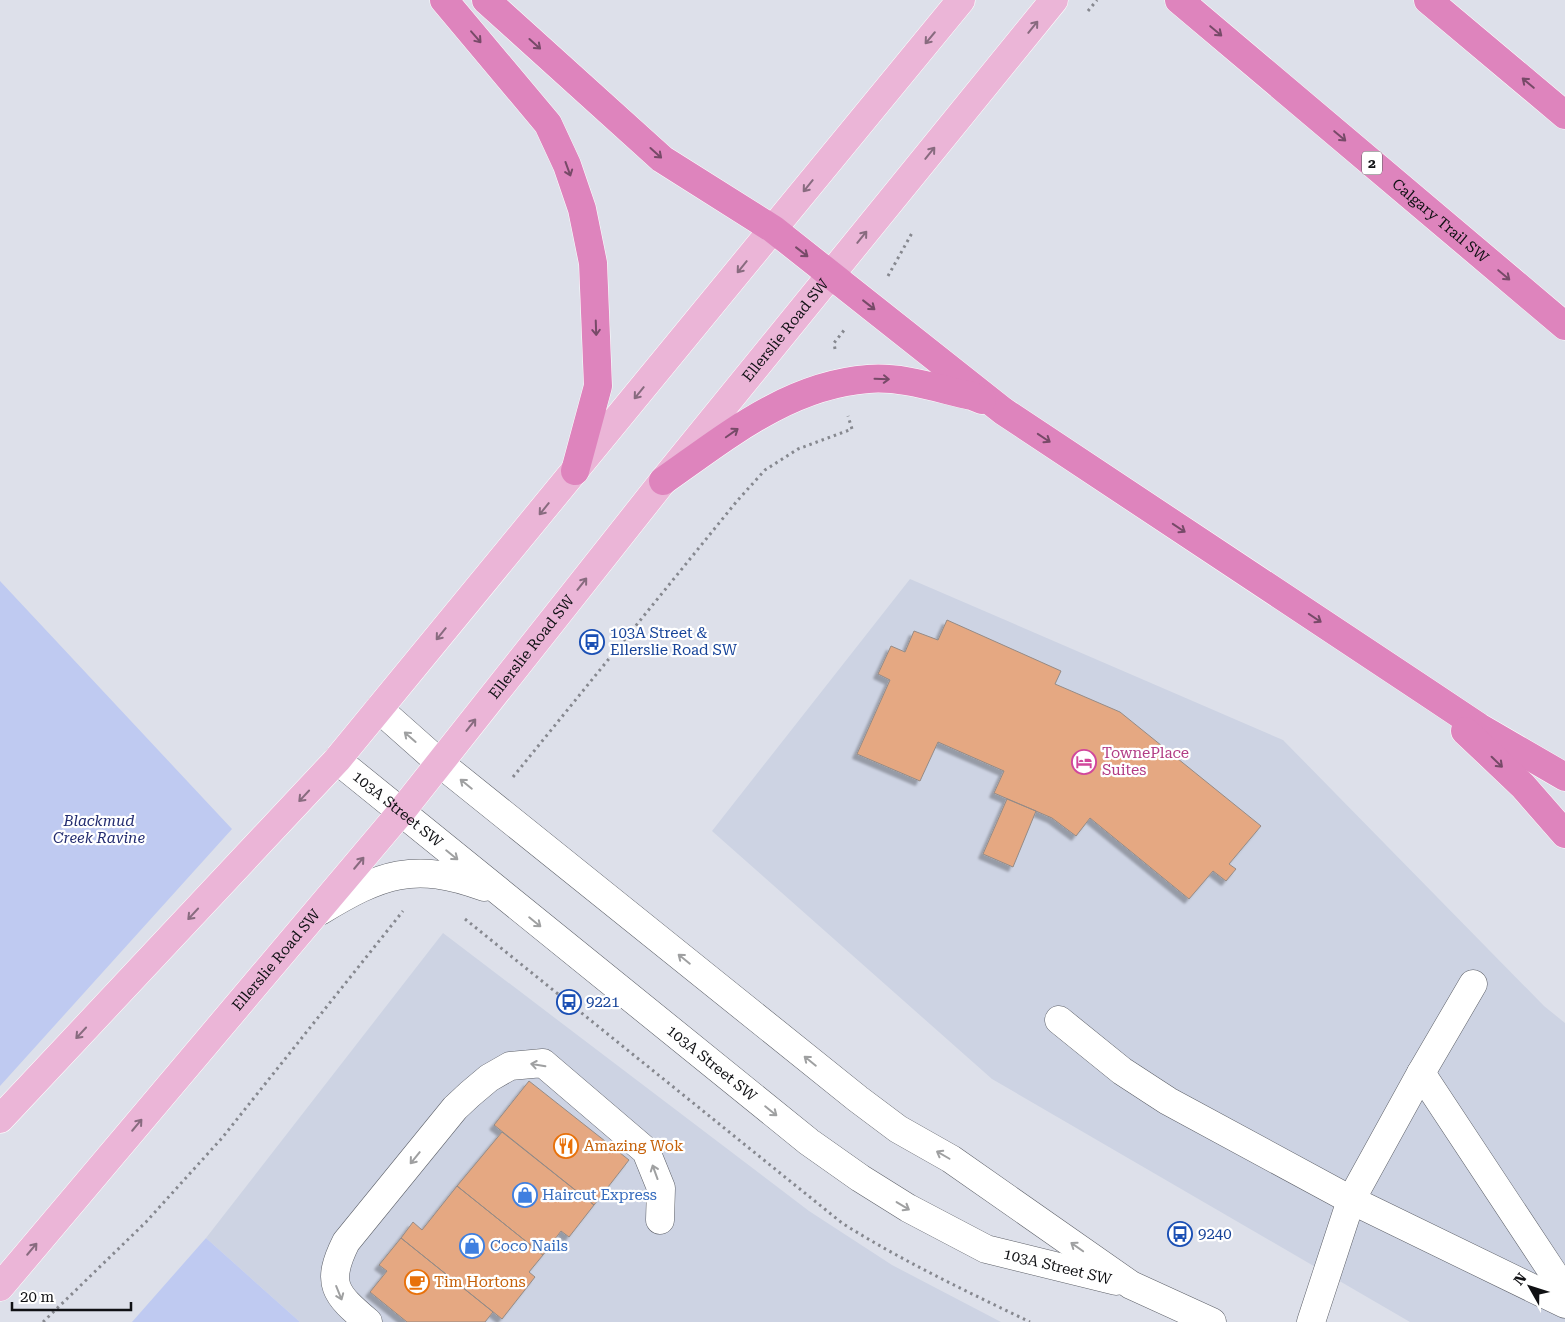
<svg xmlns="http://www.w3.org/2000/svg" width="1565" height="1322" font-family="'Roboto Serif',serif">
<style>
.built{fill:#cdd3e3}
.green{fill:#bfcaf1}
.building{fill:#e5a882;stroke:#958b86;filter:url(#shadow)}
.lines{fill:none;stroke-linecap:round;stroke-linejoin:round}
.minor-casing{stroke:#5c5f67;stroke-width:29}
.major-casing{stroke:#fff;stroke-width:29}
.highway-casing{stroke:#fff;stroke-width:29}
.path{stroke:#86888f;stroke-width:3;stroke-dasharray:2.5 4;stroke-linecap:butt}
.minor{stroke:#fff;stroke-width:28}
.major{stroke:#ebb5d7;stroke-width:28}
.highway{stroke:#de84bd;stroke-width:28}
.oneway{stroke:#886b7f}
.oneway2{stroke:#774a68}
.oneway3{stroke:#9fa0a1}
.labels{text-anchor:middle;stroke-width:4.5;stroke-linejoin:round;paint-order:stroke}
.shield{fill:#fff;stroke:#58585a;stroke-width:1}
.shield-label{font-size:14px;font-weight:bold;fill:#101114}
.street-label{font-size:15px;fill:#101114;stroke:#fff}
.transit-label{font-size:15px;fill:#164399;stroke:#fff;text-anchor:start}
.hotel-label{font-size:15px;fill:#b23c85;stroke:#fff;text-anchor:start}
.park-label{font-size:15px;font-style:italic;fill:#222c70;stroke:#fff}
.food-label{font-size:15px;fill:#c56008;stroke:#fff;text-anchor:start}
.shop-label{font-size:15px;fill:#366cbe;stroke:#fff;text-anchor:start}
</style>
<defs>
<filter id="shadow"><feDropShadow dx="-4.5" dy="4.5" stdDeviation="1" flood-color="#0004"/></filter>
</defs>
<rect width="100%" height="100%" fill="#dde0ea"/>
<!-- built -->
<path class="built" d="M910,579l373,161 261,266 21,17v299h-155l-418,-243 -280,-248z
M443,933l366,278 83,54 109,57h-701l-94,-84z"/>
<!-- green -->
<path class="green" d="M0,581l232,248 -232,257z
M206,1238l94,84h-168z"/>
<!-- building -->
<path class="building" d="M947,620l114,51 -6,13 65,28 141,114 -32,38 7,5 -10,12 -13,-10 -24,28 -99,-81 -14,18 -24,-18 -58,-25 10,-22 -66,-29 -18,39 -63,-27 33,-74 -12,-6 13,-28 14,6 9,-21 24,9z
M1007,799l29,12 -23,56 -30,-13z
M529,1081l100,79 -35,45 -100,-80z
M502,1132l92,73 -25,32 -8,-6 -18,24 -86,-69z
M457,1186l86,69 -14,17 6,5 -33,42 -101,-81 12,-16 9,8z
M401,1238l92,74 -8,10h-78l-37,-30 17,-21 -8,-6z"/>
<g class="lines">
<defs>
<g id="minor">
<path d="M379,709l62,55 417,335 40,30 53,30 180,126 81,37"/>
<path id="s1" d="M337,760l472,382 51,36 48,30 78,41 130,32"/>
<path d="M320,911c61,-37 94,-50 164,-24"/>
<path d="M1059,1020l63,51 46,30 183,99 214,104"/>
<path d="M1421,1073l144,218"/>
<path d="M368,1322c-33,-28 -43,-38 -22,-80l109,-134 15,-14 19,-16 21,-12 33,-3 103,88 15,37 -1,32"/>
<path d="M1311,1322l40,-122 70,-127 52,-89"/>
</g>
<g id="major">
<path d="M0,1119l337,-359 624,-760"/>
<path id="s2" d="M0,1287l401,-475 262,-331 391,-481"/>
</g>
<g id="highway">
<path d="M444,0l104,124 19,41 15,44 11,54 5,123 -23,85"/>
<path d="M486,0l176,159 111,70 230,182 422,280 54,36 86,50"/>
<path id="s3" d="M1179,0l386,326"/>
<path d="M1428,0l137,115"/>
<path d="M663,481c63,-44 125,-96 205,-102 34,-3 71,10 104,17l10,4"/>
<path d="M1465,731l58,55 42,48"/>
</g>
</defs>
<!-- minor casing -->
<use href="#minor" class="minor-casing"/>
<!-- major casing -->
<use href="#major" class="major-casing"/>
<!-- highway casing -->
<use href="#highway" class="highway-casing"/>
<!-- path -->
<path class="path" d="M1088,11l9,-11
M888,276l24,-43
M835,349l-1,-6 11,-14
M513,777l224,-276 28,-31 33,-21 54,-20 -4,-13
M465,919l377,304c60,38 124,68 188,99
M43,1322l103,-100 76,-84 181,-227"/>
<!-- minor -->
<use href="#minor" class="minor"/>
<!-- major -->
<use href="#major" class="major"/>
<!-- highway -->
<use href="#highway" class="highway"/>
</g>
<!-- one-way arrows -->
<defs><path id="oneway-shaft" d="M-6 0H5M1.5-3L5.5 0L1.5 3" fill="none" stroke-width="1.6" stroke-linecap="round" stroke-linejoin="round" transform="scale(1.25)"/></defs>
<g class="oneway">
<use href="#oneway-shaft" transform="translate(1033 27) rotate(-51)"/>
<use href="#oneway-shaft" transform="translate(930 38) rotate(130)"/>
<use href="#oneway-shaft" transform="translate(930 153) rotate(-51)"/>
<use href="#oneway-shaft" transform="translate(808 186) rotate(129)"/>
<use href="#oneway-shaft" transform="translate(862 237) rotate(-51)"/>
<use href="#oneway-shaft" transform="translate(742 267) rotate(129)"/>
<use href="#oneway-shaft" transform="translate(639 393) rotate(129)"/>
<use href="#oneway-shaft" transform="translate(544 509) rotate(129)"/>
<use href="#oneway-shaft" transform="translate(582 584) rotate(-52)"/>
<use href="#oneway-shaft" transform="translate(441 634) rotate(129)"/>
<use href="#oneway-shaft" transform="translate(471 725) rotate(-52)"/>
<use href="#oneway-shaft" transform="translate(304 796) rotate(133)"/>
<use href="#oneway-shaft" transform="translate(359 863) rotate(-50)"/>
<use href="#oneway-shaft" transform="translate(193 914) rotate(133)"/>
<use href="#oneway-shaft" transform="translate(81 1033) rotate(133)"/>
<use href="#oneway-shaft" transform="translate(137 1125) rotate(-50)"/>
<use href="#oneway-shaft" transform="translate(32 1249) rotate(-50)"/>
</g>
<g class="oneway2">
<use href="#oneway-shaft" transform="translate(1216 31) rotate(40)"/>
<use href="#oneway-shaft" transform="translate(476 37) rotate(49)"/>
<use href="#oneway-shaft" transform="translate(535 44) rotate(42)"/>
<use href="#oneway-shaft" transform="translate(1528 83) rotate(-140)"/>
<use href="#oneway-shaft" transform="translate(1340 136) rotate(40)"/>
<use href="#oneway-shaft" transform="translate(656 153) rotate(42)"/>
<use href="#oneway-shaft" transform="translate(568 169) rotate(70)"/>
<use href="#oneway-shaft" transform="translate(802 252) rotate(38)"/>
<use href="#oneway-shaft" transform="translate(1504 275) rotate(40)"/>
<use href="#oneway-shaft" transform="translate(869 305) rotate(38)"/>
<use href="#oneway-shaft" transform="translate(596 328) rotate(88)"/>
<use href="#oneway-shaft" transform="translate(882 379) rotate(2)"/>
<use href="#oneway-shaft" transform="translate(732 433) rotate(-35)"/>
<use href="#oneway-shaft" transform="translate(1044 438) rotate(34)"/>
<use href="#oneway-shaft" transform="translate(1179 528) rotate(34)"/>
<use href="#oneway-shaft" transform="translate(1315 618) rotate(34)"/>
<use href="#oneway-shaft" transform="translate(1497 762) rotate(44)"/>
</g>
<g class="oneway3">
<use href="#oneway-shaft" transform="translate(410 737) rotate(-139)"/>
<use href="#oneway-shaft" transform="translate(466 784) rotate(-141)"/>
<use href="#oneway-shaft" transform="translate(452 855) rotate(39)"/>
<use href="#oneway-shaft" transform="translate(535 922) rotate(39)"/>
<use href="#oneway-shaft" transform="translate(684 959) rotate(-141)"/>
<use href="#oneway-shaft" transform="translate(810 1061) rotate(-141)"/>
<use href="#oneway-shaft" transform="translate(538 1065) rotate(-171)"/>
<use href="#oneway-shaft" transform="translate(771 1111) rotate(39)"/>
<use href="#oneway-shaft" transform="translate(943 1155) rotate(-150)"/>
<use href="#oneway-shaft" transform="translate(415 1158) rotate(129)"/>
<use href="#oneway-shaft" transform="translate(655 1172) rotate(-110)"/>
<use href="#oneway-shaft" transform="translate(903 1206) rotate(31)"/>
<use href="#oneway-shaft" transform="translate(1077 1247) rotate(-145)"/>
<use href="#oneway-shaft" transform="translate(339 1293) rotate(68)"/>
</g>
<!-- icons -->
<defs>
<symbol id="bus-ring" viewBox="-11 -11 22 22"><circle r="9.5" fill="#fff" stroke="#1a4fb4" stroke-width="1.5"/><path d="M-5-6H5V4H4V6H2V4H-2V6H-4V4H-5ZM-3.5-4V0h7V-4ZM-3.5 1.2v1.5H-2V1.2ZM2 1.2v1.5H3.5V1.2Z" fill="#1a4fb4"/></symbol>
<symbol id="hotel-ring" viewBox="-11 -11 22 22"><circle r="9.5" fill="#fff" stroke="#d1479c" stroke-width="1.5"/><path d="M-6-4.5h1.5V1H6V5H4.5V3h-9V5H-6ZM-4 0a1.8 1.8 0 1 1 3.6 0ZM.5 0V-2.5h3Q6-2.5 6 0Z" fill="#d1479c"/></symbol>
<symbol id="restaurant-ring" viewBox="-11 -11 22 22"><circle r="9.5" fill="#fff" stroke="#e8710a" stroke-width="1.5"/><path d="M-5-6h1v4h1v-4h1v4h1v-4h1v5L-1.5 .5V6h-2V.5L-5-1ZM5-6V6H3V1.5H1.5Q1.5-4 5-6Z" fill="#e8710a"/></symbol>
<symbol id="shop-ring" viewBox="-11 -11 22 22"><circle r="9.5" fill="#fff" stroke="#3f7fe0" stroke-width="1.5"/><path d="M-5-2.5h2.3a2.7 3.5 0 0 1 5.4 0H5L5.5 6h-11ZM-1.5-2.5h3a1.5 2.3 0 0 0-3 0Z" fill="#3f7fe0"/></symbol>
<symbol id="cafe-ring" viewBox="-11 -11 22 22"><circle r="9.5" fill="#fff" stroke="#e8710a" stroke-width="1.5"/><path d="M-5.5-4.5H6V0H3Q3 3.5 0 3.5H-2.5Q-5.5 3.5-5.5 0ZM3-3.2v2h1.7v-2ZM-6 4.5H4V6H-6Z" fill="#e8710a"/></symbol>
</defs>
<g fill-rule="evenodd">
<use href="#bus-ring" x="578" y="628" width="28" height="28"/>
<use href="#hotel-ring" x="1070" y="748" width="28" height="28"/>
<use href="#bus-ring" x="555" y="988" width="28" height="28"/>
<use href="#restaurant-ring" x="552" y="1132" width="28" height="28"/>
<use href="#shop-ring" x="511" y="1181" width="28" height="28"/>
<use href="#bus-ring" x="1166" y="1220" width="28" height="28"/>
<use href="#shop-ring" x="458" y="1232" width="28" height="28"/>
<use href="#cafe-ring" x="403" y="1268" width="28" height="28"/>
</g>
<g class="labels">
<!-- shield labels -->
<rect class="shield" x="1362" y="151.5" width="20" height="23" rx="4"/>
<g class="shield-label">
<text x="1372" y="168">2</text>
</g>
<!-- street labels -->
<g class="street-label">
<text dy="5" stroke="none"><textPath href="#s3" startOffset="342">Calgary Trail SW</textPath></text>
<text dy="5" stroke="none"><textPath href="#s2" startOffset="1238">Ellerslie Road SW</textPath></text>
<text dy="5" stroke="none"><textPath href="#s2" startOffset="832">Ellerslie Road SW</textPath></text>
<text dy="5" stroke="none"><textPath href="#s1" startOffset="78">103A Street SW</textPath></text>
<text dy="5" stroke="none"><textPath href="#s2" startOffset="428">Ellerslie Road SW</textPath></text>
<text dy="5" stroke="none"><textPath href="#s1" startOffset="482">103A Street SW</textPath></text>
<text dy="5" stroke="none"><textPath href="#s1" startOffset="888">103A Street SW</textPath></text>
</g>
<!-- transit labels -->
<g class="transit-label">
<text x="610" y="638">103A Street &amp;<tspan x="610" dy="17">Ellerslie Road SW</tspan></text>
<text x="586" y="1007">9221</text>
<text x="1198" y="1239">9240</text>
</g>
<!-- hotel labels -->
<g class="hotel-label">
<text x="1102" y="758">TownePlace<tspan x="1102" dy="17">Suites</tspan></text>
</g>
<!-- park labels -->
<g class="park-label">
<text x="99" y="826">Blackmud<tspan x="99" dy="17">Creek Ravine</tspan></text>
</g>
<!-- food labels -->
<g class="food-label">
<text x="584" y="1151">Amazing Wok</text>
<text x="434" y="1287">Tim Hortons</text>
</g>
<!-- shop labels -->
<g class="shop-label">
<text x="542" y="1200">Haircut Express</text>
<text x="490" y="1251">Coco Nails</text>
</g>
</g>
<!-- north arrow -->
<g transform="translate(1530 1287) rotate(309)" stroke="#ffffff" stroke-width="4" paint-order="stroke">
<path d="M0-4L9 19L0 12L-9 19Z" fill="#101114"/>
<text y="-8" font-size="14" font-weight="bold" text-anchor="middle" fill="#101114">N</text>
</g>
<!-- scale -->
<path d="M12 1302v8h119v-8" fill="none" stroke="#101114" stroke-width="2.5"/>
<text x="20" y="1302" font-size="15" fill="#101114" stroke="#ffffff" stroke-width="4" paint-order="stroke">20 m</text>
</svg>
